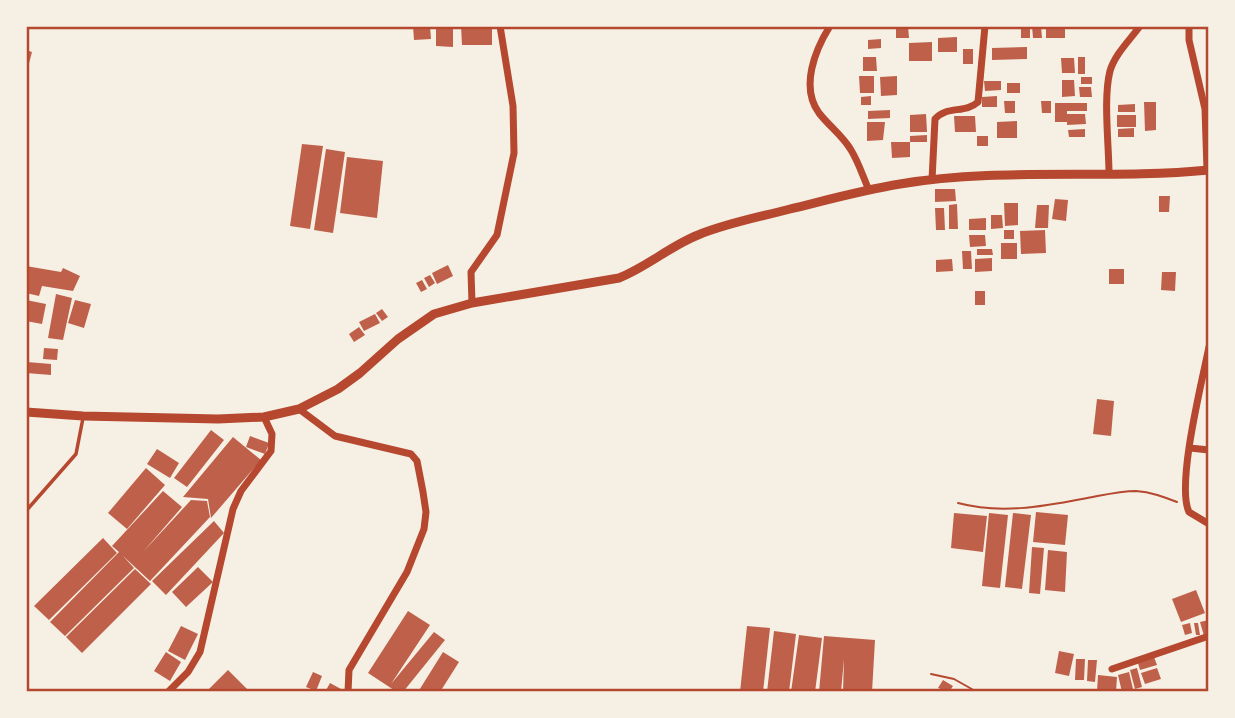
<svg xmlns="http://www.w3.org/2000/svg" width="1235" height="718" font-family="Raleway,sans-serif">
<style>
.building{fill:#bf614a}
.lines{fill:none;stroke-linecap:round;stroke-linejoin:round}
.path{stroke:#b5482f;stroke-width:2}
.service{stroke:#b5482f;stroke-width:3.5}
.minor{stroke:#b5482f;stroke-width:7}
.tertiary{stroke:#b5482f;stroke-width:9}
.neatline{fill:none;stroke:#b5482f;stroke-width:2.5}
</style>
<rect width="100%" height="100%" fill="#f6efe4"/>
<!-- building -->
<path class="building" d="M413,26h17l1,13 -17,1z
M436,26h17v21l-17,-1z
M461,26h31v19h-30z
M896,26h12l1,12h-13z
M1021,26h9v12h-9z
M1032,26h9l1,12h-9z
M1046,26h19v12h-19z
M957,37v15h-19v-14z
M881,39v9l-13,1v-9z
M932,42v19h-23v-18z
M1027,47v12l-35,1v-12z
M963,49h10v15h-10z
M26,50l6,2 -5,19h-1z
M863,57h13l1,14h-14z
M1078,57h7v17h-7z
M1061,58h13l1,15h-13z
M859,76h15v17h-14z
M897,76v19l-16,1 -1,-19z
M1081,77h11v7h-11z
M1062,80h12l1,16 -13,1z
M984,81h17v9l-16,1z
M1007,83h13v10h-13z
M1079,87h12l1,10h-12z
M871,96v9h-10v-8z
M997,96v11h-15v-10z
M1004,101h11v12h-10z
M1041,101h10v12h-9z
M1144,102h12v28l-11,1z
M1055,103h32v8h-20v3h18l1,10 -19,1v-3h-12z
M1135,104v8h-17v-7z
M890,110v8l-22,1v-8z
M926,114l1,18h-17v-17z
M1117,115h19v12h-19z
M954,116h21l1,16h-21z
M1017,121v17h-20v-16z
M867,122h18l-2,18 -16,1z
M1134,128v9h-16v-8z
M1085,129v8h-16l-1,-7z
M927,135v7h-17v-6z
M977,136h11v10h-11z
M891,142h19v15l-18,1z
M302,144l21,2 -13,83 -20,-3z
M326,149l19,3 -12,81 -19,-3z
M347,157l36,4 -6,57 -37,-5z
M935,189h20l1,12 -21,1z
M1159,196h11l-1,16h-10z
M1055,199l13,1 -2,21 -14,-2z
M1004,203h14v22l-13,1z
M957,204l1,25h-9v-24z
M1037,205h12l-1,23h-13z
M935,208h9l1,22h-9z
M991,215h11l1,13 -12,1z
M986,218v12h-17v-11z
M1004,230h10v9h-10z
M1045,230l1,23 -25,1 -1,-23z
M969,235h16l1,11 -16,1z
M1001,243h16v16h-16z
M977,249h15l1,6h-16z
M962,251h9l1,18h-9z
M992,258v13l-17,1v-13z
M952,259l1,12 -17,1v-12z
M448,265l5,11 -16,8 -5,-11z
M26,266l35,6 2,-4 17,8 -7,15 -31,-5 -3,10 -13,-3z
M1109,269h15v15h-15z
M1162,272h14l-1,19 -14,-1z
M430,275l5,8 -6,4 -5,-9z
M422,280l5,9 -6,3 -5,-9z
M975,291h10v14h-10z
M56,294l16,4 -9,42 -15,-2z
M26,300l20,4 -4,20 -16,-3z
M75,300l16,4 -7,24 -16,-5z
M382,309l6,8 -6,4 -6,-8z
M375,314l5,9 -16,8 -5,-9z
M359,327l6,8 -11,7 -5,-8z
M44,348l14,1 -1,11 -14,-1z
M27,362l24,2v11l-25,-2z
M1097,399l17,2 -3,35 -18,-2z
M211,430l13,10 -37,47 -13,-9z
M250,436l19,7 -4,11 -19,-7z
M233,437l28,23 -50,58 -3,-19 -25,-2z
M157,449l22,14 -9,15 -23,-14z
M146,468l19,17 -38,44 -19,-16z
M163,491l19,16 -39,45 48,-52 16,1 3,16 -60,64 -27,-25 11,12 -69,68 -15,-14 69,-70 -7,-6z
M1036,512l32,3 -3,30 -32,-3z
M954,513l33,3 -4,36 -32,-4z
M989,513l19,2 -8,73 -18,-2z
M1013,513l18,2 -9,74 -17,-2z
M214,521l10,12 -58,62 -14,-14z
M103,538l14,15 -68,67 -15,-14z
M1032,547l12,1 -4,46 -11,-1z
M1048,550l19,2 -2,40 -20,-2z
M198,567l15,15 -27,25 -14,-15z
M135,569l16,15 -69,69 -16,-16z
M1196,590l9,23 -24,9 -9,-23z
M408,611l22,14 -39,59 43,-52 11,8 -42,52h-6l-29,-19z
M1209,620v15l-5,1 -4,-14z
M1190,623l2,10 -7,2 -3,-10z
M1194,623h4l2,12h-4z
M181,626l17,8 -13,26 -17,-9z
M747,626l23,2 -7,64h-23z
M774,631l22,3 -7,58h-22z
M799,635l23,3 -7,54h-24z
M824,636l51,4 -3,52h-29l1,-33 -3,33h-22z
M1059,651l15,3 -5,22 -14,-3z
M166,652l15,10 -11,19 -16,-10z
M443,652l16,10 -19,30h-22z
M1154,657l3,8 -17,5 -2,-7z
M1076,659h9l-1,21h-9z
M1088,660h9l-2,22 -8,-1z
M1137,668l5,19 -7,2 -5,-19z
M1157,668l4,11 -16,5 -4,-11z
M228,670l22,22h-44z
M313,672l9,4 -6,15 -10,-4z
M1129,672l4,17 -11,3 -4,-17z
M1098,675l19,2 -1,15h-19z
M943,680l10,6 -4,6 -11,-4z
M330,683l11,6 -1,3h-15z"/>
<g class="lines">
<!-- path -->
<path class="path" d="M958,503c41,11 83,4 124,-4 18,-3 36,-8 54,-8 15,1 28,6 41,11
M931,674l23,5 23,13"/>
<!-- service -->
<path class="service" d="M26,511l50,-57 7,-36"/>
<!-- minor -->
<path class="minor" d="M830,26c-15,24 -30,61 -11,87 10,13 24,23 32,37 8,13 12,27 18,40
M1189,26v14l16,69 2,61
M1109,174c0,-28 -6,-76 1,-103 5,-17 20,-31 30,-45
M932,180l3,-61c12,-14 30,-5 43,-17l7,-76
M472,303l-1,-31 26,-37 17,-82 -1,-47 -13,-80
M1209,347c-7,34 -33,138 -20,165l20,12
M299,409l36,27 76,18 6,7 6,31 3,20 -2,17 -17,43 -58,98 -1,22
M1190,448l19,2
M1112,669l97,-33
M168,692l20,-20 12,-20 33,-143 8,-18 30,-40 1,-17 -8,-17"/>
<!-- tertiary -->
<path class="tertiary" d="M26,412l57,4 135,3 46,-2 35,-8 39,-20 22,-16 38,-34 36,-25 38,-11 147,-25c28,-11 51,-32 79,-43 29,-12 62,-18 92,-26 37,-9 73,-19 110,-25 102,-17 206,-4 309,-14"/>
</g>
<!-- border -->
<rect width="1235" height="718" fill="none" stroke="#f6efe4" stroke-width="56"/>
<rect x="28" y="28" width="1179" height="662" class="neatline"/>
</svg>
